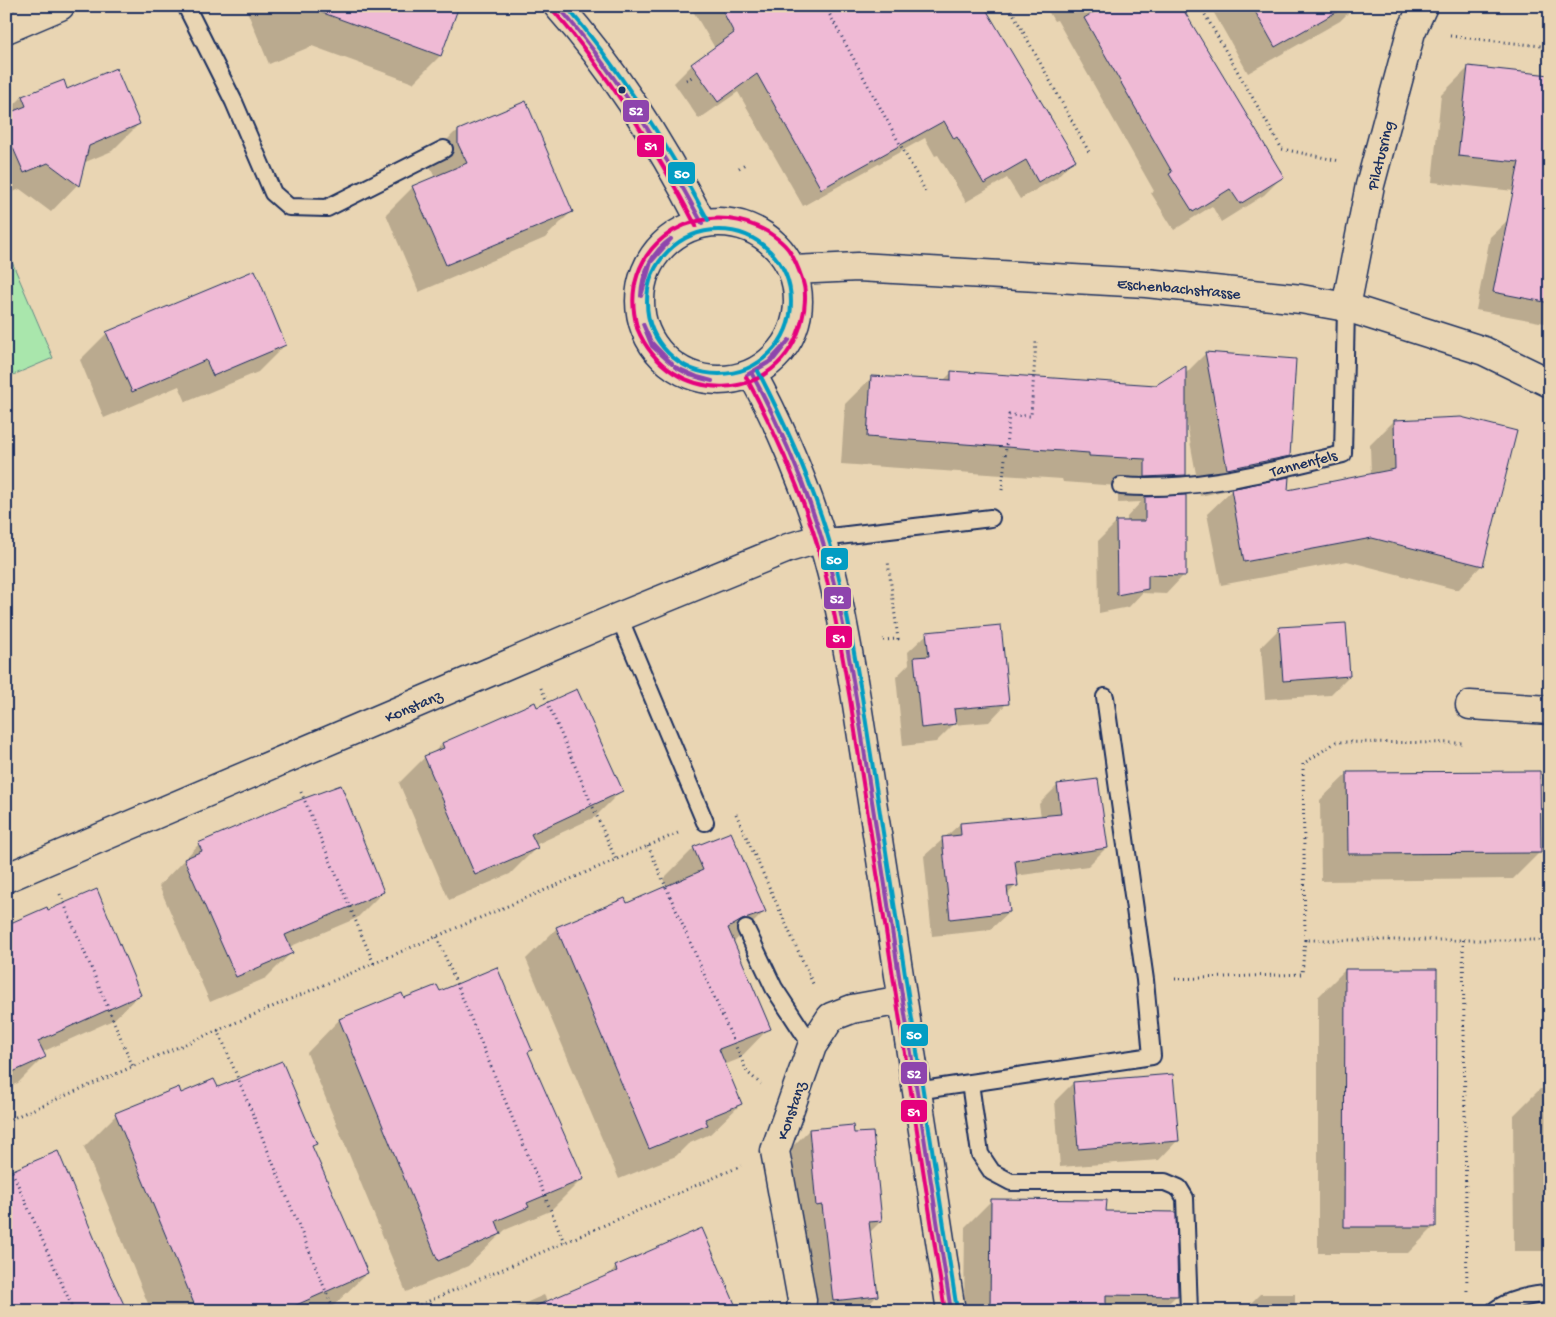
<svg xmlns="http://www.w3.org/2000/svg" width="1556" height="1317" font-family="'Gochi Hand',sans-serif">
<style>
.grass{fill:#a9e6ac;stroke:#628a85}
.shadow{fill:#0003}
.building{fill:#efbad5;stroke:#1b2f5e}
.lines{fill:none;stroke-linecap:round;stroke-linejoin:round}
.lane-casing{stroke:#1b2f5e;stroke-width:20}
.street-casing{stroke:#1b2f5e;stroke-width:31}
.secondary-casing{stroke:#1b2f5e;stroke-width:31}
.path{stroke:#1b2f5e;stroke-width:3;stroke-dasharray:1 4;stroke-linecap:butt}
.lane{stroke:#e9d5b3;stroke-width:16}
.street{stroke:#e9d5b3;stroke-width:28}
.secondary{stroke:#e9d5b3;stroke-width:28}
.bus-1-casing{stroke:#e9d5b3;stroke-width:8}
.bus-2-casing{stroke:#e9d5b3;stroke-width:8}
.bus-3-casing{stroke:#e9d5b3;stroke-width:8}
.bus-1{stroke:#8e44ad;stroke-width:4}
.bus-2{stroke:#e5007d;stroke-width:4}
.bus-3{stroke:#039dc3;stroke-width:4}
.bus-dot{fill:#1b2f5e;stroke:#e9d5b3;stroke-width:2}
.labels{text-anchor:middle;stroke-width:4;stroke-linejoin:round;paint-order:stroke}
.street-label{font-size:16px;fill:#1b2f5e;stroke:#e9d5b3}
.line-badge{stroke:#e9d5b3;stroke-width:2}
.badge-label{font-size:14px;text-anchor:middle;font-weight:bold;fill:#fff}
</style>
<rect width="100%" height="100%" fill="#e9d5b3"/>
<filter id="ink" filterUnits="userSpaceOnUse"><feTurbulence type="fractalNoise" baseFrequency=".02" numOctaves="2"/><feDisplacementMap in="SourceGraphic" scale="10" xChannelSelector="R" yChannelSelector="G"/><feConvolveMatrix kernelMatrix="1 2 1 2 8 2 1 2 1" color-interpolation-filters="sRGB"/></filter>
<g filter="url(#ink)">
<!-- grass -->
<path class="grass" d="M6,248l47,110 -47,20z"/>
<!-- shadow -->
<path class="shadow" d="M251,6h206l-17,50 -27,27 -101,-37 -43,18 -22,-53z
M690,6h293l91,153 -18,19 -36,21 -13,-21 -41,24 -28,-47 -3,1 -10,-18 -122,68 -65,-114 -39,27 -25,-36 18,-18 23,-17z
M1045,6h134l103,171 -18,18 -43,27 -9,-16 -38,24 -23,-37 3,-2 -97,-171 -3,1z
M1210,6h145l-15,15 -92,52z
M1468,68l82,127 -118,-13 9,-87z
M63,81l4,9 72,34 -27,27 -29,12 -6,22 -26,27 -31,-23 -14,6v-82l16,-16z
M525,103l47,108 -27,27 -126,54 -33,-78 27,-27 22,-9 -8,-18 27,-27z
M1509,219l41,8v97l-74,-14 14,-73z
M107,333l178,12 -27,27 -72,30 -7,-16 -75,32 -24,-58z
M1205,354l84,102 -29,28 27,7 84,-16 -1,-30 24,-24 88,144 -24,25 -111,-29 -126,24 -14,-71 26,-25 -33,7 -14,-77 -2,55 -22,23 22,78 -18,19 -24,-1 -13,14 -30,6 -1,-72 19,-19h10v-5l14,-15 -23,1v-17l-55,-4 -1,-3 -221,-15 4,-60 27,-27 71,4 9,-9 204,15 28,-12z
M1280,628l69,48 -19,19 -65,4 -4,-52z
M927,634l80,69 -18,19 -36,3 -17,17 -33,4 -7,-69 13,-13 -1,-12z
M536,708l85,83 -26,26 -60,28 1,3 -26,26 -61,26 -50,-117 26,-26 7,-3 10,-10z
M1348,773l192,79 -27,27 -192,2 -1,-81z
M1058,785l48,63 -18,18 -73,10 1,9 -9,10 2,17 -19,18 -58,6 -8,-80 36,-32 81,-7 -2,-13z
M199,844l184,48 -26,26 -68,29 3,5 -26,26 -56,24 -51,-116z
M694,848l70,64 -31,31 36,85 -30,31 -15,6 17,39 -31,30 -22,10 -12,12 -57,23 -93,-220 31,-31 69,-24 41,-17 -4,-8z
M6,927l133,68 -26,25 -71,32 2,5 -26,26 -12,5z
M1345,970l90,256 -27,27h-90v-256z
M439,993l92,57 -4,3 55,126 -32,32 -45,19 -37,36 -62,26 -99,-239 32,-33 62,-25 3,5z
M1073,1083l104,58 -18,19 -99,7 -5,-66z
M217,1089l98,55 -3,3 55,126 -33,32 -13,6h-170l-67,-164 32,-32 64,-21z
M1540,1089h10v162h-36l-1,-135z
M852,1126l1,8 28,87 -12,12 8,63 -15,15h-48l-11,-88h-5l-7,-75 18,-18z
M992,1200l113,13 72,82 -16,16h-197l1,-84z
M616,1267l121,44h-230l37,-16 4,7 57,-24z
M1260,1294h35v17h-52z"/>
<!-- building -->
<path class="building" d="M316,6h143l-18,50 -126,-46z
M720,6h264l92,154 -38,22 -12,-22 -42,24 -27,-47 -3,2 -10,-18 -123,68 -64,-115 -39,28 -27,-38 43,-31z
M1104,6h77l103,171 -44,27 -10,-15 -37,23 -24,-38 3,-2 -88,-154z
M1252,6h95l-72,41z
M1468,66l82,9v228l-57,-11 26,-130 -61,-6z
M116,68l24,56 -51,22 -10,40 -31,-23 -24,10 -18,-41v-18l20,-8 -4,-10 42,-16 3,9z
M526,101l47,111 -127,53 -34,-79 55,-23 -9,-19v-14z
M255,270l31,75 -73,31 -7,-16 -74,32 -26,-60z
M1205,352l91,7 -6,97 -63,13z
M1186,366v109l-41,2v-18l-56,-3v-3l-222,-16 4,-61 80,4v-9l205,14z
M1461,417l56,14 -34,135 -111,-28 -128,24 -13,-73 58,-12 -1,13 107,-21 -1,-49z
M1186,495v81l-38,-1v14l-31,6 -1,-74h29v-24z
M1346,623l4,53 -67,5 -4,-54z
M1001,625l8,79 -55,5 2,15 -35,4 -7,-71 15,-1 -3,-24z
M577,689l46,102 -92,43 7,14 -63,27 -51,-119 20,-8 -2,-5 93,-41 2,5z
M1540,771l1,82 -193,1 -1,-82z
M1098,779l10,69 -93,13 3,25 -11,1 3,25 -60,7 -8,-82 19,-2 -1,-12 101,-9 -4,-30z
M341,785l43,107 -99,43 8,18 -57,24 -52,-118 18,-8 -4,-8 93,-40z
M731,832l35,80 -24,8 -14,8 43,101 -52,20 23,55 -37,15 3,6 -59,24 -93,-222 69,-29 2,5 76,-33 -10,-23z
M97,889l44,106 -103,46 8,16 -40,18v-150l41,-18 1,3z
M497,967l35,83 -4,2 56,127 -57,24 2,4 -33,14 5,13 -63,27 -99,-242 63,-26 2,5 33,-13 3,6z
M1345,969h92l-1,258h-92z
M282,1061l35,83 -5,2 56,127 -85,38h-86l-82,-198 64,-26 2,6 33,-14 4,8z
M1173,1074l6,67 -101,8 -5,-67z
M853,1125l1,8 19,-1 9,89 -13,1 9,74 -45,5 -11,-96 -6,1 -7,-77z
M58,1151l48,115 21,45h-121v-138z
M991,1199l116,1 -1,11 70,1 2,84 -72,-1v16h-116z
M702,1228l36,83h-214l93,-40 -2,-5z"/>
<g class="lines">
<defs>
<path id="lane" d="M186,6l48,96 39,91 16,14 38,1 117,-59
M1121,486c76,6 149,-15 222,-32l3,-147
M822,538l169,-20
M619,617l86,205
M746,929l28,59 38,58
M970,1083l10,71 12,18 19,10h154l14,6 6,10 4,113
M916,1091l236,-35 -7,-76 -40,-283
M1494,1311c13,-11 39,-17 56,-17"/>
<path id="street" d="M6,29l54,-23
M1346,307l24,-122 41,-153 12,-26
M1470,705l80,5
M6,878l613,-261 169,-69 34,-10
M801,1311l1,-11 -27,-149 37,-105 19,-29 21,-8 50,-9"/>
<path id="secondary" d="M558,6c58,65 104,140 144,217
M640 301a79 79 0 1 1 158 0a79 79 0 1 1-158 0Z
M793,270l65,-3 288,16 155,16 45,8 138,44 66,32
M752,374c28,51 52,109 70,165 16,51 25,106 34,159l95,613"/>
</defs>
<!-- lane casing -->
<use href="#lane" class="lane-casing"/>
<!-- street casing -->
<use href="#street" class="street-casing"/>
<!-- secondary casing -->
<use href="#secondary" class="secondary-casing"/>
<!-- path -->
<path class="path" d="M825,6l102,188
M1009,6l80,146
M1200,6l82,143 58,12
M1450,36l100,11
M686,80l6,-3
M739,168l6,-4
M1002,490l7,-75 22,1 5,-74
M883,640l15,-1 -10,-78
M541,688l75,172
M301,792l73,172
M736,814l78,172
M648,846l99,226 14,12
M60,894l73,173
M437,937l127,305
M1305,940l-2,-176 33,-22 129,1
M1463,940l4,354
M1175,979l127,-5 3,-34h245
M218,1030l116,281
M6,1121l672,-288
M6,1158l68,153
M406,1311l335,-145"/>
<!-- lane -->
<use href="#lane" class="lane"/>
<!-- street -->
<use href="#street" class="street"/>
<!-- secondary -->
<use href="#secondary" class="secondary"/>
<defs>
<path id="bus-1" d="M558,6c57,67 103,140 144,217
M641,296c1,-23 11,-44 30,-57
M641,296l10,-34 20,-23
M643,324l8,18 21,22
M643,324l9,22 20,18
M675,367l25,11 12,3
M675,367l15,8 22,6
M752,374c31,58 57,119 75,182 13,47 21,95 29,142l95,613
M747,375l21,-12 21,-23
M747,375l27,-16 15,-19"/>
<path id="bus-2" d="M553,10c57,67 103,139 143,216
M637,327c-21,-76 52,-130 121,-100 10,4 26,15 32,25 5,8 9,18 12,27 5,12 3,30 0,41 -22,87 -132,88 -165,8
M746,377c31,58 58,120 76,183 12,46 20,93 28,139l95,612"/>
<path id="bus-3" d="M566,6c56,66 101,138 142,214
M647 302a72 72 0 1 1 144 0a72 72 0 1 1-144 0Z
M758,371c31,60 59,122 76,187 12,46 20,93 28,139l95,613"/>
</defs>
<!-- bus-1 casing -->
<use href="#bus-1" class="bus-1-casing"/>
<!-- bus-2 casing -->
<use href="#bus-2" class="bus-2-casing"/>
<!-- bus-3 casing -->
<use href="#bus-3" class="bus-3-casing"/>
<!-- bus-1 -->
<use href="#bus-1" class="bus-1"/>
<!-- bus-2 -->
<use href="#bus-2" class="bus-2"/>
<!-- bus-3 -->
<use href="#bus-3" class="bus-3"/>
</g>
</g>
<!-- markers -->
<circle class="bus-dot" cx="622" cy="90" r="4.5"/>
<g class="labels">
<!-- street labels -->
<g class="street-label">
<text transform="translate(1379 155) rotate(-76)" y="6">Pilatusring</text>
<text transform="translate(1179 287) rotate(5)" y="6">Eschenbachstrasse</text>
<text transform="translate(1303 462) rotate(-15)" y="6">Tannenfels</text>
<text transform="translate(413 705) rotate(-23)" y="6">Konstanz</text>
<text transform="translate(790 1110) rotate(-71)" y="6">Konstanz</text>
</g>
</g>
<g class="line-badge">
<rect x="622" y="99" width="28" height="24" rx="5" fill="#8e44ad"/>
<rect x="636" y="134" width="29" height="24" rx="5" fill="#e5007d"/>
<rect x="667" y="161" width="29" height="24" rx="5" fill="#039dc3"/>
<rect x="820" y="547" width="29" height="24" rx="5" fill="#039dc3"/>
<rect x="823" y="586" width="29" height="24" rx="5" fill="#8e44ad"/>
<rect x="825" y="625" width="28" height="24" rx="5" fill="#e5007d"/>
<rect x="900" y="1023" width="29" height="24" rx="5" fill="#039dc3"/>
<rect x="900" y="1061" width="28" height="24" rx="5" fill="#8e44ad"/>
<rect x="900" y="1099" width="28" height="24" rx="5" fill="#e5007d"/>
</g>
<g class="badge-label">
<text x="636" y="115">52</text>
<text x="651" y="150">51</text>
<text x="682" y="178">50</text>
<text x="834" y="564">50</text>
<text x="837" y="603">52</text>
<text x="839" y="642">51</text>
<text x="914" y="1039">50</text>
<text x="914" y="1078">52</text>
<text x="914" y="1116">51</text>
</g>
<!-- margin -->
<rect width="1556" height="1317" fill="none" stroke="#e9d5b3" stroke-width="25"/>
<rect x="12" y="12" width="1531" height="1292" fill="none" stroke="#1b2f5e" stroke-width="2" filter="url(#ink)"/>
</svg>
